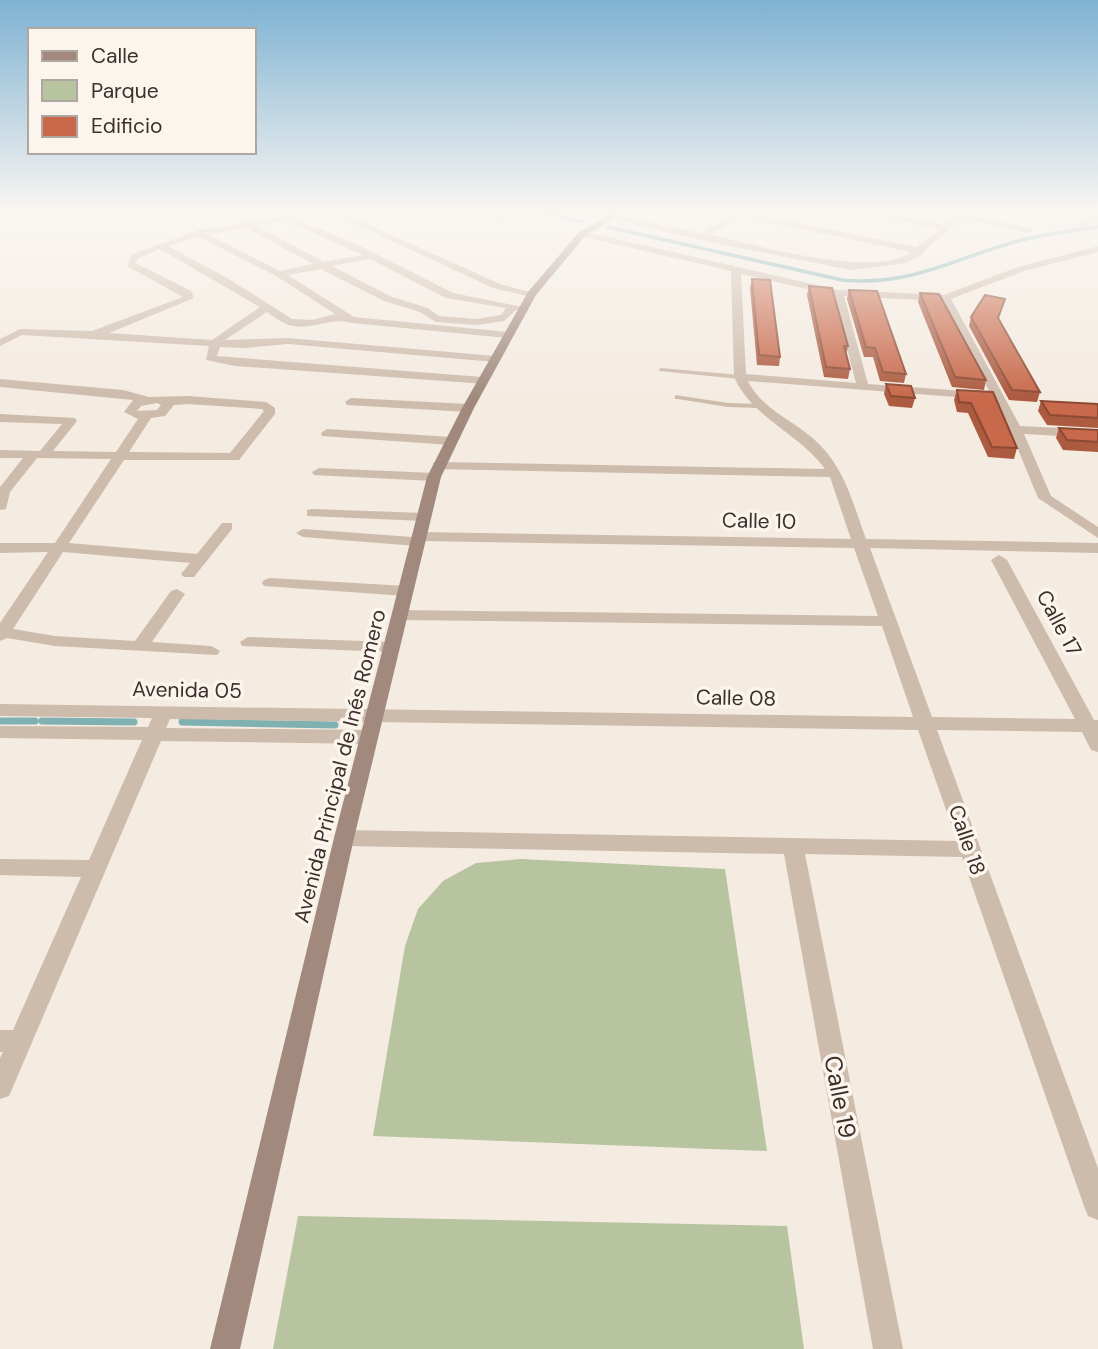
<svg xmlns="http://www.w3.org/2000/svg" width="1098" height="1349" font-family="'DM Sans',sans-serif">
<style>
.green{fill:#b8c4a0}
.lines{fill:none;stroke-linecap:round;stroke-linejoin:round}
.stream-far1{stroke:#7fb0b2;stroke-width:3.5}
.stream{stroke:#7fb0b2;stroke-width:7}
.lane{fill:#cdbbac;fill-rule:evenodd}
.street{fill:#cdbbac;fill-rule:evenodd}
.secondary{fill:#a18a7d;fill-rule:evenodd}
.wall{fill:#ac5a40}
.building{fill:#c8694b;stroke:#8c4a34;stroke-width:2}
.labels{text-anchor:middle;stroke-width:7;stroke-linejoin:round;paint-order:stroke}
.street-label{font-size:21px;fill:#3b302b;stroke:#fbf5ee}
.near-street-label{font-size:24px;fill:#3b302b;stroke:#fbf5ee}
</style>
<rect width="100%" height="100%" fill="#f4ebe1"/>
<!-- green -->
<path class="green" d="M521,859l204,10 42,282 -394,-15 32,-190 13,-37 25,-28 33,-18z
M298,1216l489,10 17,123h-531z"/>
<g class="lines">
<!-- stream-far1 -->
<path class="stream-far1" d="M530,209l54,13
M608,227l234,53c68,7 113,-22 176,-39 26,-7 53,-10 80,-14"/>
<!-- stream -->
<path class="stream" d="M0,721h35
M42,721l92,1
M182,722l153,3"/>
<!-- lane -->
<path class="lane" d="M661,368l79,7 4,2 -4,2 -81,-8v-2z
M675,395l53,8 32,1 4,2 -4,2 -32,-1 -50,-8h-3z"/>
<!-- street -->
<path class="street" d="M323,209h11l166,75 37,10 -5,3 -39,-9z
M463,209h16l28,8 -4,3z
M569,209h17l115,24 43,-24h10l-5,4 167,34 24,-18 -95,-20h18l82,16 20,-16h9l-5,5 64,16 -4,3 -65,-15 -39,32 -1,3 -18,10 -55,7 -151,-30zM742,217l169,35c-36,28 -156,-8 -201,-17z
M1098,214v6l-17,8 -4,-3z
M288,215l70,30 95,48 75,15 -5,3 -7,-1 -12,11 -27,4 -41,-3 -16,-10 -36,-11 -63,-32 -33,6 66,42 154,15 5,3 -5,3 -157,-15c-20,-7 -43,10 -65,1 -7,-3 -13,-8 -19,-12l-42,28 63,-2 207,18 6,3 -6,3 -207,-18 -44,4 -24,-1 -3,9 265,21 4,1v6l-251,-18 -29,-6 3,-14 -187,-11 -22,11v-7l20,-10 72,2 91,-34 -56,-31 5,-12 67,-24zM287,221l76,34 -39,7 -67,-36zM247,228l66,36 -33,7 -71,-36zM199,237l77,39 59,38 -23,6 -20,-1 -63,-40 -61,-33zM160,249l100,58 -48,33 -103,-7 85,-35 -3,-7 -56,-28 4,-5zM370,259l76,39 60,10 -5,7 -24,4 -38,-3 -11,-8 -36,-11 -60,-31z
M582,231l256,59 106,5 74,-28 80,-21v6l-74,19 -73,28 69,127 78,4v8l-74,-4 27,62 47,31v11l-60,-40 -28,-68 -69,-129 -97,-5 24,88 110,8 6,4 -2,3 -234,-18c15,31 51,41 73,65 25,26 33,61 45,93l232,4v10l-228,-5 62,169 143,2 -84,-159 8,-5 8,5 87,160h4v32l-7,-2 -9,-18 -145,-2 161,438v52l-10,-4 -4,-10 -122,-349 -157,-3 98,495h-30l-89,-495 -440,-8 -7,-2 -3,-6 3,-6 7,-2 613,11 -39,-111 -748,-11 -4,9 203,2 7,2 2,5 -2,5 -7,2 -208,-3 -152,355 -9,3v-41l3,-6h-3v-22h13l68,-153 -81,-2v-16l89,1 53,-120 -142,-2v-12l148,1 4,-9 -152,-2v-12l913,13 -31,-91 -482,-6 -8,-5 8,-5 478,6 -24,-68 -431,-7 -1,4 -5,1 -114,-9 -7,-4 7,-4 109,8 2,-4 5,-1 432,7 -21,-62 -397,-8v-6l5,-1 387,7c-26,-36 -72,-50 -91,-92l-3,-106 -152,-35zM741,274l92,21 23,88 -110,-9z
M0,379l123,11 26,7 39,-1 78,6 9,6v6l-36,46h-115l-55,83 128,11 25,-31h10v6l-38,48h-10l-3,-3 9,-11 -127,-11 -50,77 42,7 80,5 36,-50 6,-2 8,5 -33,48 59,4 9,5 -3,4 -162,-9 -48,-8 -7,3v-18l48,-71 -48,1v-10h55l56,-84 -74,-1 -27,34 -4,17 -6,1v-23l23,-29h-23v-8l40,1 22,-27 -62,-2v-8l75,4 2,3 -24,30 63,1 22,-33 -14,-7 9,-12 -133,-13zM157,403l4,2 -4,5 -20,1 4,-5zM188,404l74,5 2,2 -34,42 -101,-1 22,-34 14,-2 9,-11z
M351,398l117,6 6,4 -6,4 -121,-7 -2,-3z
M327,429l124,8 6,4 -6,4 -129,-9 -1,-3z
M319,468l115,5 7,4 -7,4 -120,-6 -2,-3z
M312,509l112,4 7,4 -7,4 -117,-5v-6z
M270,578l136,8 8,5 -8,5 -142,-10 -2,-3 2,-3z
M248,637l143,5 8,5 -8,5 -149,-6 -2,-4z"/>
<!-- secondary -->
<path class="secondary" d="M620,209h10l-45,27 -49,59 -62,113 -33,69 -87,361 -114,511h-30l124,-511 93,-361 35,-69 66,-116 51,-60z"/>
</g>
<!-- wall -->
<path class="wall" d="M752,279l28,78 -1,9 -22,-1 -7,-77z
M809,286l39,60 -2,10 4,13 -2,10 -24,-2 -17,-82z
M849,290l57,84 -2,9 -24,-2 -7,-24h-9l-17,-58z
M920,293l66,87 -2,10 -32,-3 -34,-85z
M971,317l27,2 42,73 -3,10 -28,-2 -40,-74z
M886,384l29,14 -3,10 -23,-2 -5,-12z
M957,390l60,58 -3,11 -26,-2 -20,-44 -11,-1 -3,-12z
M1041,401l57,3v24l-51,-3 -9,-14z
M1059,428l39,2v22l-35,-2 -7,-12z"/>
<!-- building -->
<path class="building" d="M752,279l18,1 10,77 -21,-2z
M809,286l23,2 16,58h-4l6,23 -24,-2z
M849,290l28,1 29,83 -23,-2 -8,-24 -9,-1z
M920,293l19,1 47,86 -31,-3z
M985,295l20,4 -7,19 42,74 -28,-2 -41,-73z
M886,384l25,2 4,12 -24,-2z
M957,390l36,2 24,56 -25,-1 -21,-44 -12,-1z
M1041,401l57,3v14l-48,-3z
M1059,428l39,2v12l-31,-2z"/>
<!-- sky -->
<linearGradient id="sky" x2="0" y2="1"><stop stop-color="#7eb2d2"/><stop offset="0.53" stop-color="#faf6f2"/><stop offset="1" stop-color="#faf6f2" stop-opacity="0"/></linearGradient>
<rect width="1098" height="398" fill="url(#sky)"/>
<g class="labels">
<!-- street labels -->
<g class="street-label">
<text transform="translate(759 521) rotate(1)" y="7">Calle 10</text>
<text transform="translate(1059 623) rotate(62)" y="7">Calle 17</text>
<text transform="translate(187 690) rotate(1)" y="7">Avenida 05</text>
<text transform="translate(736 698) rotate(1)" y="7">Calle 08</text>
<text transform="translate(340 766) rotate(-76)" y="7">Avenida Principal de Inés Romero</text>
<text transform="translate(967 840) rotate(71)" y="7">Calle 18</text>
</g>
<!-- near-street labels -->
<g class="near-street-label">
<text transform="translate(840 1097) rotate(79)" y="8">Calle 19</text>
</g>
</g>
<!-- legend -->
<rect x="28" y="28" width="228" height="126" fill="#fbf5ee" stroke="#aea6a0" stroke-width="2"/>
<rect x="42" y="51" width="35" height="10" fill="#a18a7d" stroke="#aea6a0" stroke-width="2"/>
<text x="91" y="63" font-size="21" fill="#3b302b">Calle</text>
<rect x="42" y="80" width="35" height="21" fill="#b8c4a0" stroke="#aea6a0" stroke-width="2"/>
<text x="91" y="98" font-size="21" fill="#3b302b">Parque</text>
<rect x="42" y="116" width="35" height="21" fill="#c8694b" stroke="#aea6a0" stroke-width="2"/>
<text x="91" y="133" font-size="21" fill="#3b302b">Edificio</text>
</svg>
